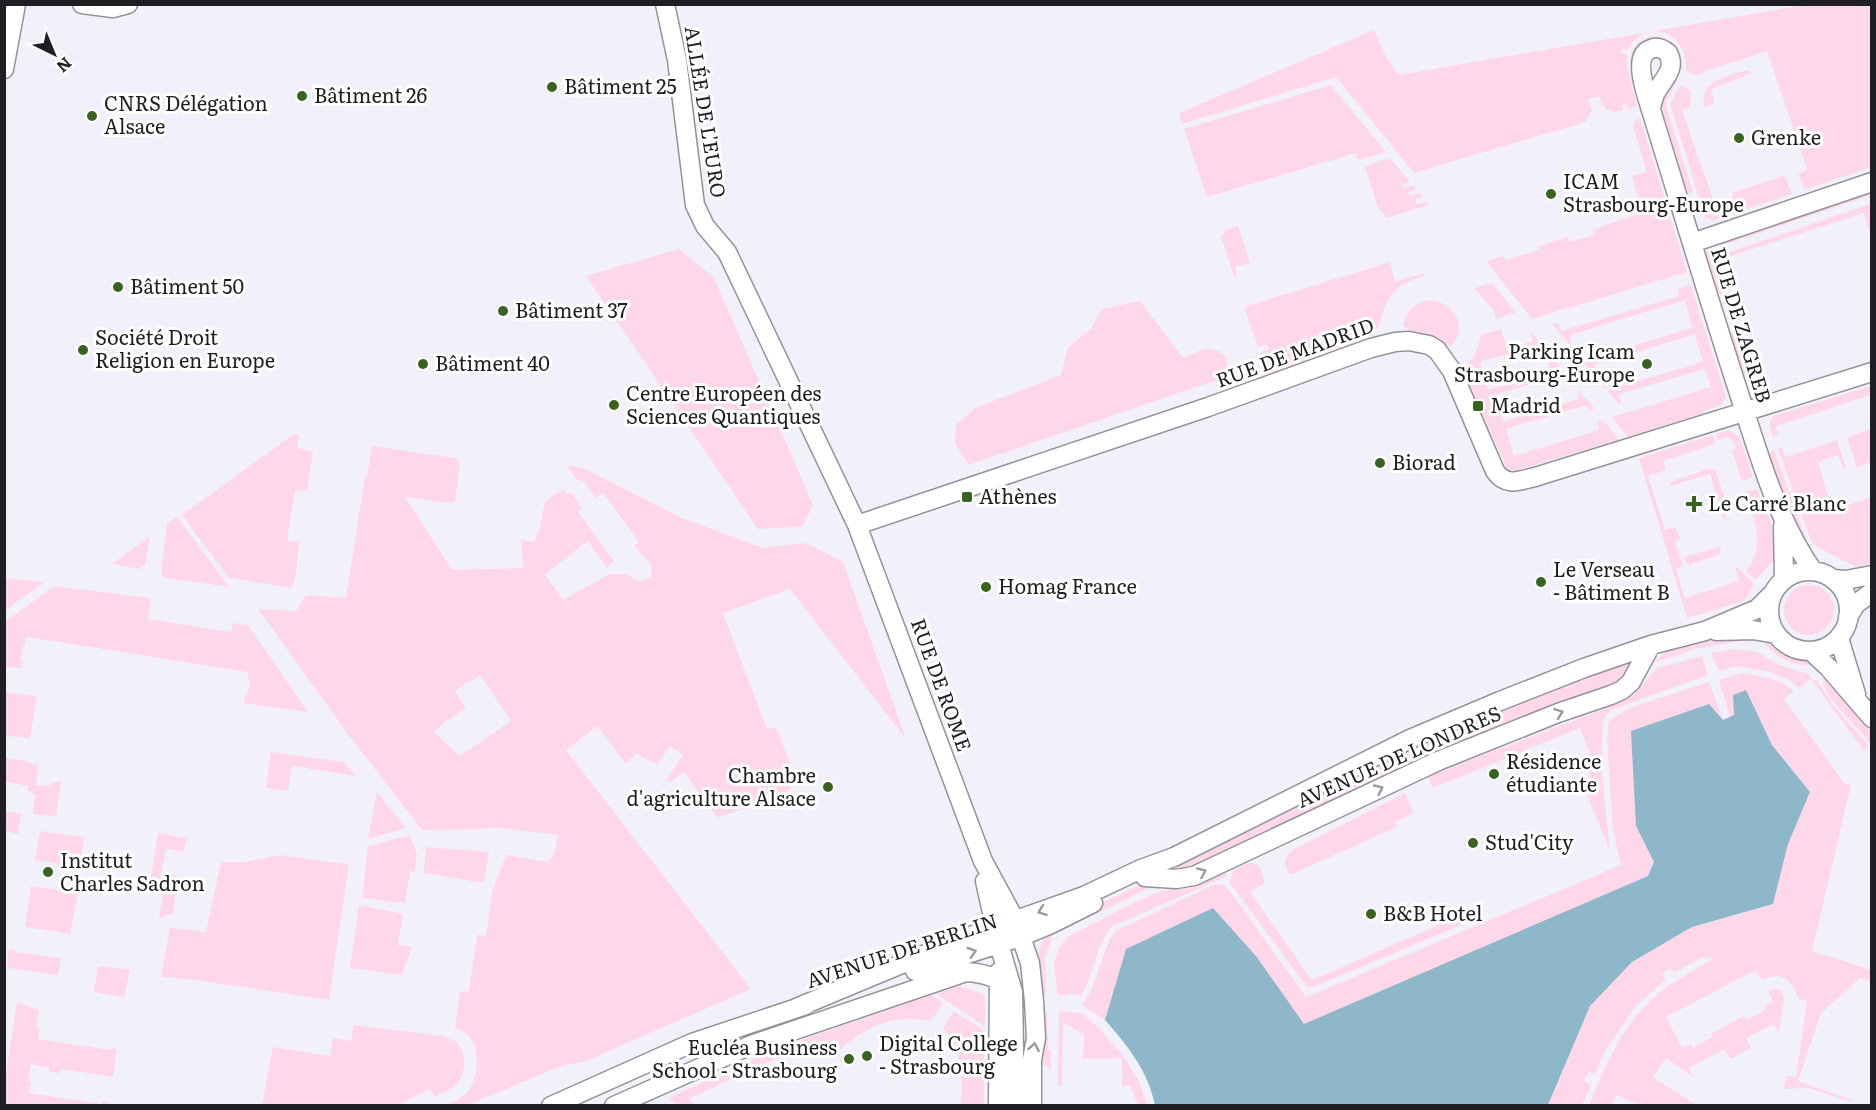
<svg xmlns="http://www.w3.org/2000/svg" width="1876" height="1110" font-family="Literata,serif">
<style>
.green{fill:#fed7e8;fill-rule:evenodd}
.water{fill:#8eb7c9}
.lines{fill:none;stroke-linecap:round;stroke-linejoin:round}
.minor-casing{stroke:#93939c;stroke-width:21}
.minor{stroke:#fff;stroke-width:18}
.oneway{stroke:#9a9a9c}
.poi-dot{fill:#396320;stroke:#fff;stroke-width:2}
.labels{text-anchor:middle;stroke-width:6;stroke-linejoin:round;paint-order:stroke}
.poi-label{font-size:20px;fill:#1f1e22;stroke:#fff;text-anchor:start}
.street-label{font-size:20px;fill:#1f1e22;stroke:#fff}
</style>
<rect width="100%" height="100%" fill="#f2f1fb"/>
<!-- green -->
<path class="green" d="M1804,5h68l-1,162 -67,23 -6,-16 9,-4 -40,-119 -61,20 -8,5 -12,-5c2,-41 -41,-54 -58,-21l-6,-2 -1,4 6,2v12l10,40 -8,3 -3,-6 -4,1 1,6c-14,5 -19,-1 -24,-14l-11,3 4,12 -7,11 -171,51 -78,-96 -154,47 -3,-11 195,-83 12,26 13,19z
M1651,36c20,-1 33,13 31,34l-2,-1c1,-28 -22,-39 -44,-22l-4,14 8,42c-6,-24 -23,-56 11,-67z
M1747,70l4,2v2l-40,15 4,14 -11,4c-4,-28 22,-30 43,-37z
M1674,82l2,1 -9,17 -1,6 27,86 -8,2 -23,-73 1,-19z
M1331,85l55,67 -28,8 -2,-7 -149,44 -23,-68z
M1680,85l11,6 -1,16 -8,3 33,95 18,-7 -1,-5 53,-18 7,19 -80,27 -7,-4 -35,-113z
M1640,118l47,154 -155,47 -46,-58 17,-5 4,4 32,-10 -1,-4 30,-9 1,5 25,-7 -1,-6 49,-16 -10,-37 15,-4 -14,-46 2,-5z
M1390,158l20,24 -8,3 3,3 8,-3 3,4 -8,3 3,4 9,-3 2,4 -8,3 4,4 8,-2 3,3 -42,13 -9,-10 -13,-42z
M1871,190v5l-151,51 -1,-4z
M1871,204v33l-7,-24 -139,45 -2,-4z
M1238,226l12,37 -15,4 2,9 -3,1 -13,-41 5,-7z
M1710,245l16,53 -4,1 -2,-6 -4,1 -11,-34v-6z
M679,249l35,29 99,227 -11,22 -44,2 -172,-253z
M1390,262l5,20 28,-9 1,4c-20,2 -35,17 -41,35 -2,4 -2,10 -4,14 -5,6 -15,7 -22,9l3,8 -91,34 -9,-24 9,-4 -2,-4 -9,2 -13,-37 2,-4z
M1492,283l24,29 -20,7 -2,-8 -20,-23z
M1691,285l35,112 -4,8 -19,6 1,2 -76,24 -16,-20 99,-30 -6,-18 -86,25 2,8 -2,2 -17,-20 3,-1 2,7 96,-28 -8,-28 -101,31 2,8 -2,1 -16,-17v-3h2l3,7 109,-33 -7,-28 -115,35 1,8 -2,1 -17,-20 6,-1 3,8 118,-35 -1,-7z
M1428,300c25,1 43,27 22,47 -8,-5 -14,-10 -23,-13 -8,-3 -17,-2 -24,-8 3,-15 11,-22 25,-26z
M1140,301l43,57c19,-8 27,-16 44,0v11l-8,10 -250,86 -14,-21 1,-19 19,-17 86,-33 7,-28 22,-17 12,-21z
M1501,329l6,20 26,-8 -3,-11 16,20 -5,3 -4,-8 -57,17 8,28 62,-18 -2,-10 7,-1 15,18 -4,3 -4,-8 -67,21 8,27 76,-23 -1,-9 16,18 -3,4 -5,-7 -80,24 8,27 85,-26 -2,-8 6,-2 16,20 -105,31 -7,-3 -42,-93 2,-11 8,-8 6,-21z
M1736,330l13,43 -7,3 -14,-42z
M1871,386v9l-95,31 2,9 -5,2c-2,-8 -6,-14 0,-21z
M1871,429v33l-14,6 -10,-31z
M1728,430l11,6 14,41 -11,4 -10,-31 4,-1 -3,-8 -5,-4 -11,4 -1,-7z
M294,434l5,1 -2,13 16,4 -6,39 -12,-1 -8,50 12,2 -3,32 -4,14 -63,-10 -47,-63z
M1713,435l2,9 -52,17 3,9 -18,6 17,54 11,-3 4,12 -5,2 8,25 -7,3 9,29 54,-17 -4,-13 2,-1 17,17 -6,12 -5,5 -56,17 -48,-160z
M1837,440l9,28 -3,1 -5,-14 -20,7 14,47 39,-11v65c-4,1 -10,4 -14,4 -4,-1 -42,-21 -45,-24l-34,-94 4,-1 3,9z
M372,446l83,12 5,4 -5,39 -6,2 -44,-6 47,73 71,-2 -2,-28 13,2 6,-14 5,-27 18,-12 4,5 4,-2 11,16 -4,4 36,49 -7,7 -19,-27 -43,33 18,26 46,-26h17l14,8 11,-5 1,-12 -18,-19 5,-4 -36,-49 -7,5 -13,-17 -6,-1 -11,-15 17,3 99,50 81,30 44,-5 36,19 63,177 -116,-150 -67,24 44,116 9,-2 19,49 -1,8 -7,8 -69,26 -34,-46 -13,10 -4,-3 16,-24 -13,-9 -13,19 -21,-12 -10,11 -29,-38 -31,24 185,239 -163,71 -32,8 -88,37h-23c5,-2 13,-4 17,-8 17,-13 20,-46 6,-62 -3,-3 -9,-5 -13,-7l5,-36 9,-1 8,-56 9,1 6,-44 14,-37 41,7 7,-7 4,-20 -65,-8 -8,2 -63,1 -74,-96 -90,-125 38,2 10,-16 40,3 19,-121h2zM480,675l31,46 -51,35 -26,-24 10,-9 22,-15 -11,-17z
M1774,450l33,91 -3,3 -35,-87 2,-6z
M1710,468l6,3 11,35 -2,16 -15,-48 -39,12 -1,-4z
M1757,489l15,37 2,29 -1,6 -17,19 -10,-9c21,-24 8,-52 -1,-79z
M177,517l52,70 -63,-9 -4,-3 -1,-4 6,-48z
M150,536l-5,29 -6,4 -27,-5z
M1721,546l-2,9 -32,10 -3,-8z
M5,578l40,4 -40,28z
M1784 610a25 25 0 1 1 50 0a25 25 0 1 1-50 0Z
M54,586l97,12 -3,21 83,13 2,-9 15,2 60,87 -64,-9 1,-8h2l3,-14 -2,-1v-8l-221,-35 -2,8 -2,1 -2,14 2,1 -1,7 -17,-1v-45z
M1748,633l-8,8 -45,8 -42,14c5,-4 9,-9 15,-13 18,-11 58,-15 80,-17z
M1760,635l13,6 10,9 7,3 21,6 3,6c-20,3 -46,-11 -54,-30z
M1734,649l23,3 24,14 28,8 2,5 6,1 16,25 36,41 -5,5 -53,-72 -12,9 -11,-9 -18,-7 -32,-6 -19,5 -8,-18z
M1702,656l6,19 -97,35 -8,10 -2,43 9,88 -25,-61 9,-4 -11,-26 8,-4 -11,-28 -147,60 -5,-12 187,-71 18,-10 24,-27z
M1638,659l-20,28 -423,184 -34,4 226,-115 125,-55z
M1827,672l44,57v15c-13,-16 -39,-40 -47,-58 -2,-5 0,-9 3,-14z
M1741,673c19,3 38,5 53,18l-10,8 60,84 7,2 -39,166 60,19 -1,11 -11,-3 -39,35 -23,68 54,19v2l-44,-14 -24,1 2,-13 10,1 11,-76 -8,-1c-7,-19 -16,-30 -37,-20l-6,-10 -90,47 16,31 9,-4 2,4 19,-11 -1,-3 33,-18 3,4 19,-10 -1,-4 8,-5 -5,-10 7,-3 7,3 2,8 -5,34 -5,-9 -28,14 5,10 -21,11 -5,-10 -36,19 4,9 -27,-19 -13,19 43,28h-57l-22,-10 -6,10h-22c14,-33 28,-69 53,-96 20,-22 47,-36 72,-51l-11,-1 -29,16 -4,-5 -8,7 4,4 -32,29 -30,45 -9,21 -6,-2 -6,9 8,4 -9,20 -34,1 42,-100 42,-44 60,-35 81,-23 15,-60 22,-52 -38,-47 -26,-55 -12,25 -4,2 -11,-37z
M1709,682l14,38 -87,106 18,36 -6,14 -344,149 -48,-69 -43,-48 -86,41 -22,71 -23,-15 8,-12 20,-55 6,-7 99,-47 9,1 8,9 74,103 315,-132 -8,-35 -6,-90 2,-19 20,-13z
M5,692l32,4 -7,42 -25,-2z
M271,752l73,10 12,14 -64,-10 -4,25 -22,-3z
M4,758l22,3 1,2 11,2 -2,20 11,1 14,-6 -5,36 -23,-2 2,-20 -7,-3v-5l-23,-4z
M377,792l29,36 -38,11z
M1405,793l9,20 -19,9 2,5 -107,48c-7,-12 -7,-17 4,-26z
M5,811l16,2 -3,21 -13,-3z
M40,831l45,6 -6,30 -44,-7z
M158,833l29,5 -4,14 -17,-3 -7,35 -9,-1z
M410,835l7,20 -2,17 -5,-1 -5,32 -43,-5 6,-52z
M426,847l63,5 -5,31 -60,-10z
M280,855l69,9 -20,136 -134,-20 -34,-3 9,-49 36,4 15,-70h24z
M1248,863h6l6,4 5,16 -15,9 62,88 145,-63 4,8 -150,63 -4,-1 -77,-104 3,-13z
M1225,873l2,3 -116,51c-15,19 -17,47 -30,69l-10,-2 -11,2 -3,-3 -3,-31 6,-16 9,-10 58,-30 34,-15 30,-3z
M167,874l11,2 -5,38 -14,4z
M1143,883h25l-17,4 -88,43 -3,-5 39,-21z
M31,886l47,7 -8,41 -45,-7z
M359,905l44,9 -5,31 14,2 -10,28 -52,-7z
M1048,933l4,5 -7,19 1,35 -4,8c-3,-23 -11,-49 6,-67z
M9,949l7,1v2l45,6 -3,17 -51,-7z
M98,966l32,4 -6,27 -30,-5z
M959,986l21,7 5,3v30l-49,-32z
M931,995l12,8 -12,18c-7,0 -15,-2 -23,-2 -32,0 -56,19 -78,40l-16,-12 -8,9 -9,-7 -109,50 9,6h-20l-9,-7 113,-51z
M17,1002l22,8 -3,17 4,1 -2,11 72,11 1,-2 6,1 -4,28 -52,-8 -1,4 -11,-1v-4l-18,-4 -3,17 3,1 -2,11 72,11 1,-2 7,1 -1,2h-103v-24z
M954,1011l30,20v74h-24c4,-26 2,-56 -17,-77z
M1043,1011h4l1,39h3v21l-11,-12z
M1059,1011l21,2 17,13 24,27 17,26 9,26h-9l-8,-19h-8v-28l-39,1 1,-24 -21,-13 -1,64 -4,-1z
M354,1025l89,11c4,2 9,3 13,6 11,9 10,30 2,40 -5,8 -16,11 -24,15l-4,-8 -32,16h-136l11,-58 57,9 3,-18 18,3z"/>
<!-- water -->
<path class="water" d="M1746,690l26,55 38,47 -22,52 -15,60 -81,23 -60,35 -42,44 -42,99h-393c-7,-34 -27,-59 -50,-85l21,-71 87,-41 43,48 48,68 344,-148 6,-14 -18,-36 -5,-95 78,-27 14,16 11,-5 -1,-20z"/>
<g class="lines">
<defs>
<path id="minor" d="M82,4l31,4 15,-4
M665,4l12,56 18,145 10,21 22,26 130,273 126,336 32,59 15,43 4,38 2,37 -4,22v46
M4,69l12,-65
M1651,109c1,-5 2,-10 4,-15 7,-14 22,-24 13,-41 -5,-4 -11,-7 -17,-4 -20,7 -4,47 0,61 28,90 55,181 84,271 21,64 39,134 78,190
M1692,243l180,-61
M857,525l351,-118 163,-59 24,-6 14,-1 20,4 8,5 15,21 43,100c11,16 24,10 40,6l337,-105
M1783,526l1,53
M1769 611a40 40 0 1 1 80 0a40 40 0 1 1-80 0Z
M1833,579l13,1 26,-5
M1848,617l8,-13 16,-12
M1716,631l37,-1 23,4
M1839,638l17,56
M1811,651l17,16 44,51
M1145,877l31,2 18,-3 244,-115 120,-48 53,-18 11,-5 9,-8 20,-37
M985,881l14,63 14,48 2,114
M915,971l105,-34 29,-12 44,-22
M796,1008l161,-67 127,-45 57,-27 33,-12 236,-118 90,-38 84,-33 67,-23 54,-14 52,-22 15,-15
M551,1106l141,-63 114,-38
M614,1106l137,-61 215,-73c20,1 33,6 47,20
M998,1106l1,-134"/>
</defs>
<!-- minor casing -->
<use href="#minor" class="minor-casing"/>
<!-- minor -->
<use href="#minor" class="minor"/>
</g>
<!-- one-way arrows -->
<defs><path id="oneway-chevron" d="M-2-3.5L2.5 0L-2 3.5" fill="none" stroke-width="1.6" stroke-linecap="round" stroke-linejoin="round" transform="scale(1.5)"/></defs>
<g class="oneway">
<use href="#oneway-chevron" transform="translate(1559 713) rotate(-20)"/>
<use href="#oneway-chevron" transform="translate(1379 789) rotate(-25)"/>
<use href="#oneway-chevron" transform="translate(1202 872) rotate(-24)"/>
<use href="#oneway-chevron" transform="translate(1042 911) rotate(160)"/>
<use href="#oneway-chevron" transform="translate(972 952) rotate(-17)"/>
<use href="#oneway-chevron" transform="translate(1034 1047) rotate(-80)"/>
</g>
<!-- markers -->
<g class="poi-dot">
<circle cx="552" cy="87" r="6"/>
<circle cx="302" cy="96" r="6"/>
<circle cx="92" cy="116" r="6"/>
<circle cx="1739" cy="138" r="6"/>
<circle cx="1551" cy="194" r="6"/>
<circle cx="118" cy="287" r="6"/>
<circle cx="503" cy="311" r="6"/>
<circle cx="83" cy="350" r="6"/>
<circle cx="423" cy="364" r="6"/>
<circle cx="1647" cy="364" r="6"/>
<circle cx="614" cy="405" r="6"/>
<rect x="1472" y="400" width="12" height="12" rx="3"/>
<circle cx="1380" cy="463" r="6"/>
<rect x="961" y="491" width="12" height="12" rx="3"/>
<path d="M1691 495h6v6h6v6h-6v6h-6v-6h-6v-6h6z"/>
<circle cx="1541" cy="582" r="6"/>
<circle cx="986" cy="587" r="6"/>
<circle cx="1494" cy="774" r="6"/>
<circle cx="828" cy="787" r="6"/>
<circle cx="1473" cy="843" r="6"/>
<circle cx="48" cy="872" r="6"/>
<circle cx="1371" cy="914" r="6"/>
<circle cx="867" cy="1056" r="6"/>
<circle cx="849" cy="1059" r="6"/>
</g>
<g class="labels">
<!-- poi labels -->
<g class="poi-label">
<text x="564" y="94">Bâtiment 25</text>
<text x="314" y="103">Bâtiment 26</text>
<text x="104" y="111">CNRS Délégation<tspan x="104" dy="23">Alsace</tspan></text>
<text x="1751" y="145">Grenke</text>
<text x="1563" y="189">ICAM<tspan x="1563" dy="23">Strasbourg-Europe</tspan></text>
<text x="130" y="294">Bâtiment 50</text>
<text x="515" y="318">Bâtiment 37</text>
<text x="95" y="345">Société Droit<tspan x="95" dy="23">Religion en Europe</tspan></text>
<text x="1635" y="359" text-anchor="end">Parking Icam<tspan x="1635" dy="23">Strasbourg-Europe</tspan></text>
<text x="435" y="371">Bâtiment 40</text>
<text x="626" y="401">Centre Européen des<tspan x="626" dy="23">Sciences Quantiques</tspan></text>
<text x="1490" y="413">Madrid</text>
<text x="1392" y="470">Biorad</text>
<text x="979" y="504">Athènes</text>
<text x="1708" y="511">Le Carré Blanc</text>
<text x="1553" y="577">Le Verseau<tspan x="1553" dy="23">- Bâtiment B</tspan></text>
<text x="998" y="594">Homag France</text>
<text x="1506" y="769">Résidence<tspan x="1506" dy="23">étudiante</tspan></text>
<text x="816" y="783" text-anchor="end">Chambre<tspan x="816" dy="23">d'agriculture Alsace</tspan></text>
<text x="1485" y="850">Stud'City</text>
<text x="60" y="868">Institut<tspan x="60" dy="23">Charles Sadron</tspan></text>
<text x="1383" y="921">B&amp;B Hotel</text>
<text x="879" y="1051">Digital College<tspan x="879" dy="23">- Strasbourg</tspan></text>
<text x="837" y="1055" text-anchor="end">Eucléa Business<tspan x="837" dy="23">School - Strasbourg</tspan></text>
</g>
<!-- street labels -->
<g class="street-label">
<text transform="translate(705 112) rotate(81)" y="7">ALLÉE DE L'EURO</text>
<text transform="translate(1741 325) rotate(73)" y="7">RUE DE ZAGREB</text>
<text transform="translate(1295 353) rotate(-20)" y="7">RUE DE MADRID</text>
<text transform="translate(941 685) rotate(70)" y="7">RUE DE ROME</text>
<text transform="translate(1399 757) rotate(-24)" y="7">AVENUE DE LONDRES</text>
<text transform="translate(902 951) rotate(-18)" y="7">AVENUE DE BERLIN</text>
</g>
</g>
<!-- border -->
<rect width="1876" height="1110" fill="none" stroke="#1f1e22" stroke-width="12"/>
<!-- north arrow -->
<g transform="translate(54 54) rotate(137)" stroke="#ffffff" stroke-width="4.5" paint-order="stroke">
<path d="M0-4.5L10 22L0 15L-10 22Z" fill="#1f1e22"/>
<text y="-9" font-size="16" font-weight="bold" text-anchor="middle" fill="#1f1e22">N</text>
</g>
</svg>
